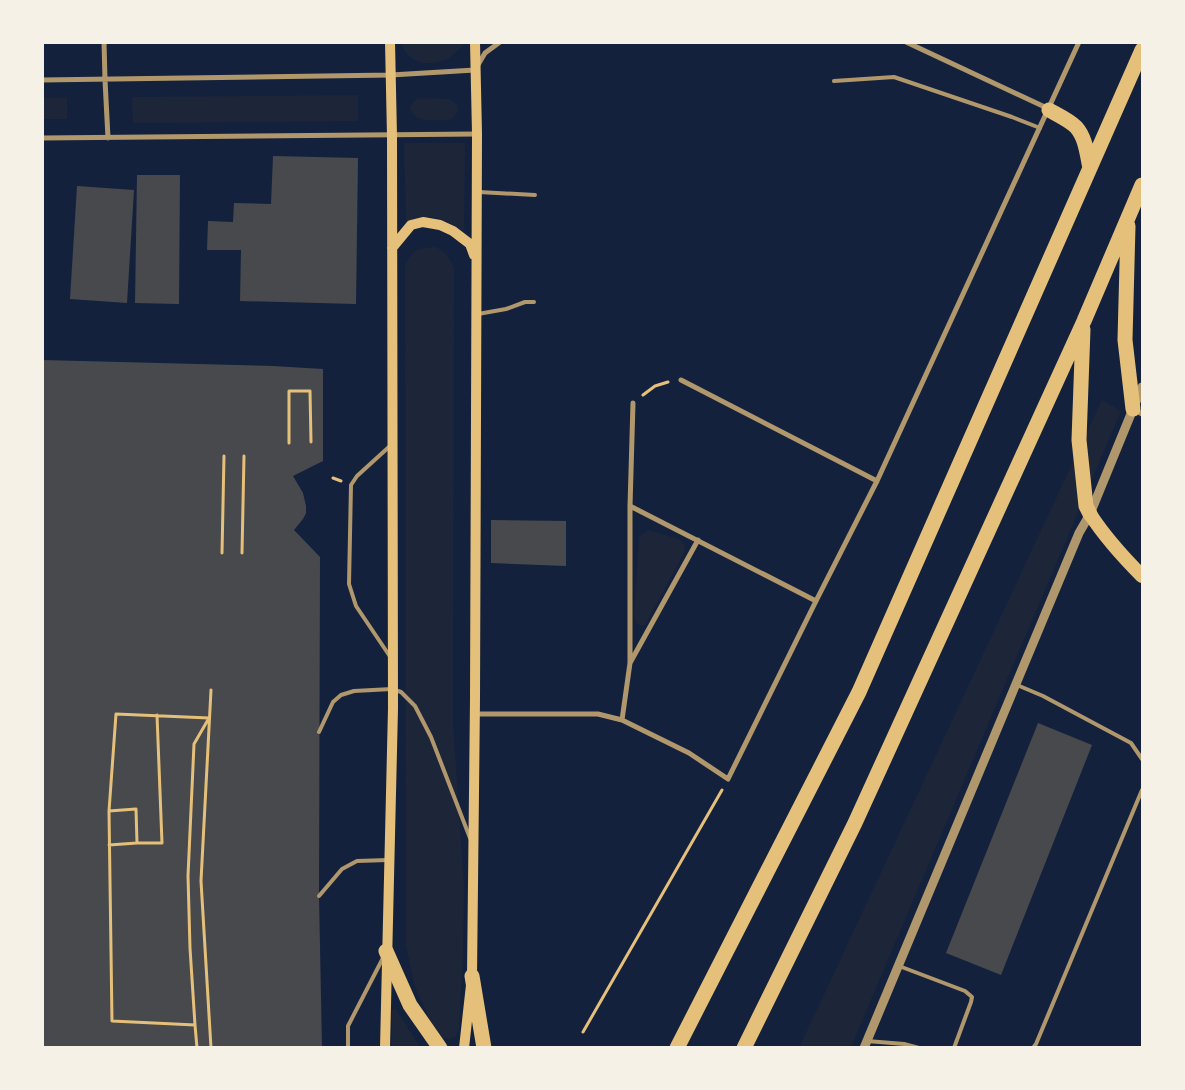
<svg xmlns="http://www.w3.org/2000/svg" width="1185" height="1090" font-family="Karla,sans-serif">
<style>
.green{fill:#1d2539}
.building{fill:#48494c}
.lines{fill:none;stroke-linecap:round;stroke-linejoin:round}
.path{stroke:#e5c07b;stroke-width:3}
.service{stroke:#b1986c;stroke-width:4}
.minor{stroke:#b1986c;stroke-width:5}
.tertiary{stroke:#b1986c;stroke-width:9}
.secondary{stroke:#e5c07b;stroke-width:10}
.trunk{stroke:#e5c07b;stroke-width:14}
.motorway{stroke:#e5c07b;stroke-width:15}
</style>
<rect width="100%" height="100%" fill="#14213d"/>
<!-- green -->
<path class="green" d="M402,43v-1l62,1c-9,14 -27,24 -44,19 -5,-2 -10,-4 -13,-8 -3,-3 -4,-8 -5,-11z
M358,95v26l-225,2 -1,-26z
M42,98h25v21h-24z
M421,98l29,1 7,6 1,6 -6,8 -4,1c-13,0 -35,4 -38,-13l6,-8z
M404,143h61l-1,88c-21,-12 -36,-20 -58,-8z
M436,247c10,5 14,11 18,21l-1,455 11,164 -1,65 -4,77 -3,7 -6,3 -7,-1 -12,-16 -16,-35 -9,-41 -1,-680c7,-17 13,-18 31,-19z
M1102,400l19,11 -270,636 -52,1z
M648,530l31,9 5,5 1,7 -40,74 -4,1 -5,-3 -2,-9 5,-77z
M395,1008l25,39h-28v-37z"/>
<!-- building -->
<path class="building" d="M273,156l85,2 -2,146 -116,-3 1,-51h-34l1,-29 25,1 1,-19 37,1z
M137,175h43l-1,129 -44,-1z
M77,186l57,4 -7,113 -57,-4z
M42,360l231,6 50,3v92l-30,15 10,17 3,13v7l-3,6 -9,11 26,27 -1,339 3,152h-280z
M491,520l75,1v45l-75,-3z
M1038,723l54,22 -91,230 -55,-22z"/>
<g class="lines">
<!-- path -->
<path class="path" d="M643,395l12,-9 13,-4
M289,443v-52h21l1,51
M333,478l8,3
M222,553l2,-97
M242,553l2,-97
M116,714l93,4 -15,26 -6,132 2,72 5,77 -83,-4 -3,-210z
M109,811l27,-2 1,34
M109,845l28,-2h25l-5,-128
M195,1025l2,23
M583,1032l139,-242
M211,1048l-10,-167 10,-191"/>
<!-- service -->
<path class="service" d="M834,81l60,-4 118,40 28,11
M479,192l56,3
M478,314l28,-5 19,-7h9
M390,446l-33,30 -6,9 -2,99 7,22 35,52
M1017,685l26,11 88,47 11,16
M319,732l14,-30 8,-7 13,-4 38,-2 9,3 14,14 16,31 39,101
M319,896l23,-27 15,-8 31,-1
M899,966l66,25 7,6 -1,5 -17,46
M867,1041l37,3 15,4
M348,1048v-22l36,-70
M1033,1048l3,-4 106,-254"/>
<!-- minor -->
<path class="minor" d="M104,42l1,38 3,58
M906,42l141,66
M42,80l349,-5 84,-5 10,-17 15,-11
M42,138l435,-4
M681,380l196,101
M1133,409l9,5
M630,506l186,95
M630,663l68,-123
M475,714h123l24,6 67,33 39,26 88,-178 61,-120 202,-439
M622,720l8,-57v-157l3,-103"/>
<!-- tertiary -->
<path class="tertiary" d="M864,1048l215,-515 11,-19 52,-127"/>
<!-- secondary -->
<path class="secondary" d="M392,248l19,-23 12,-3 17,3 13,6 17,13 4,11
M385,1048l8,-340 -1,-572 -2,-94
M464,1048l8,-72 3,-277 2,-565 -2,-92"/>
<!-- trunk -->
<path class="trunk" d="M1090,514c13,20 35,45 52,62"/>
<!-- motorway -->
<path class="motorway" d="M1049,110c9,5 20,10 27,17 10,11 11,28 14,41
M1128,226l-3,114 8,69
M1083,329l-4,111 7,66 4,8
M386,951l24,54 30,43
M472,976l12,72
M677,1048l182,-356 283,-642
M744,1048l111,-225 229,-502 58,-136"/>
</g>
<!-- border -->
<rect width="1185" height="1090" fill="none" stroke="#f6f1e7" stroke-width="88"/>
</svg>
